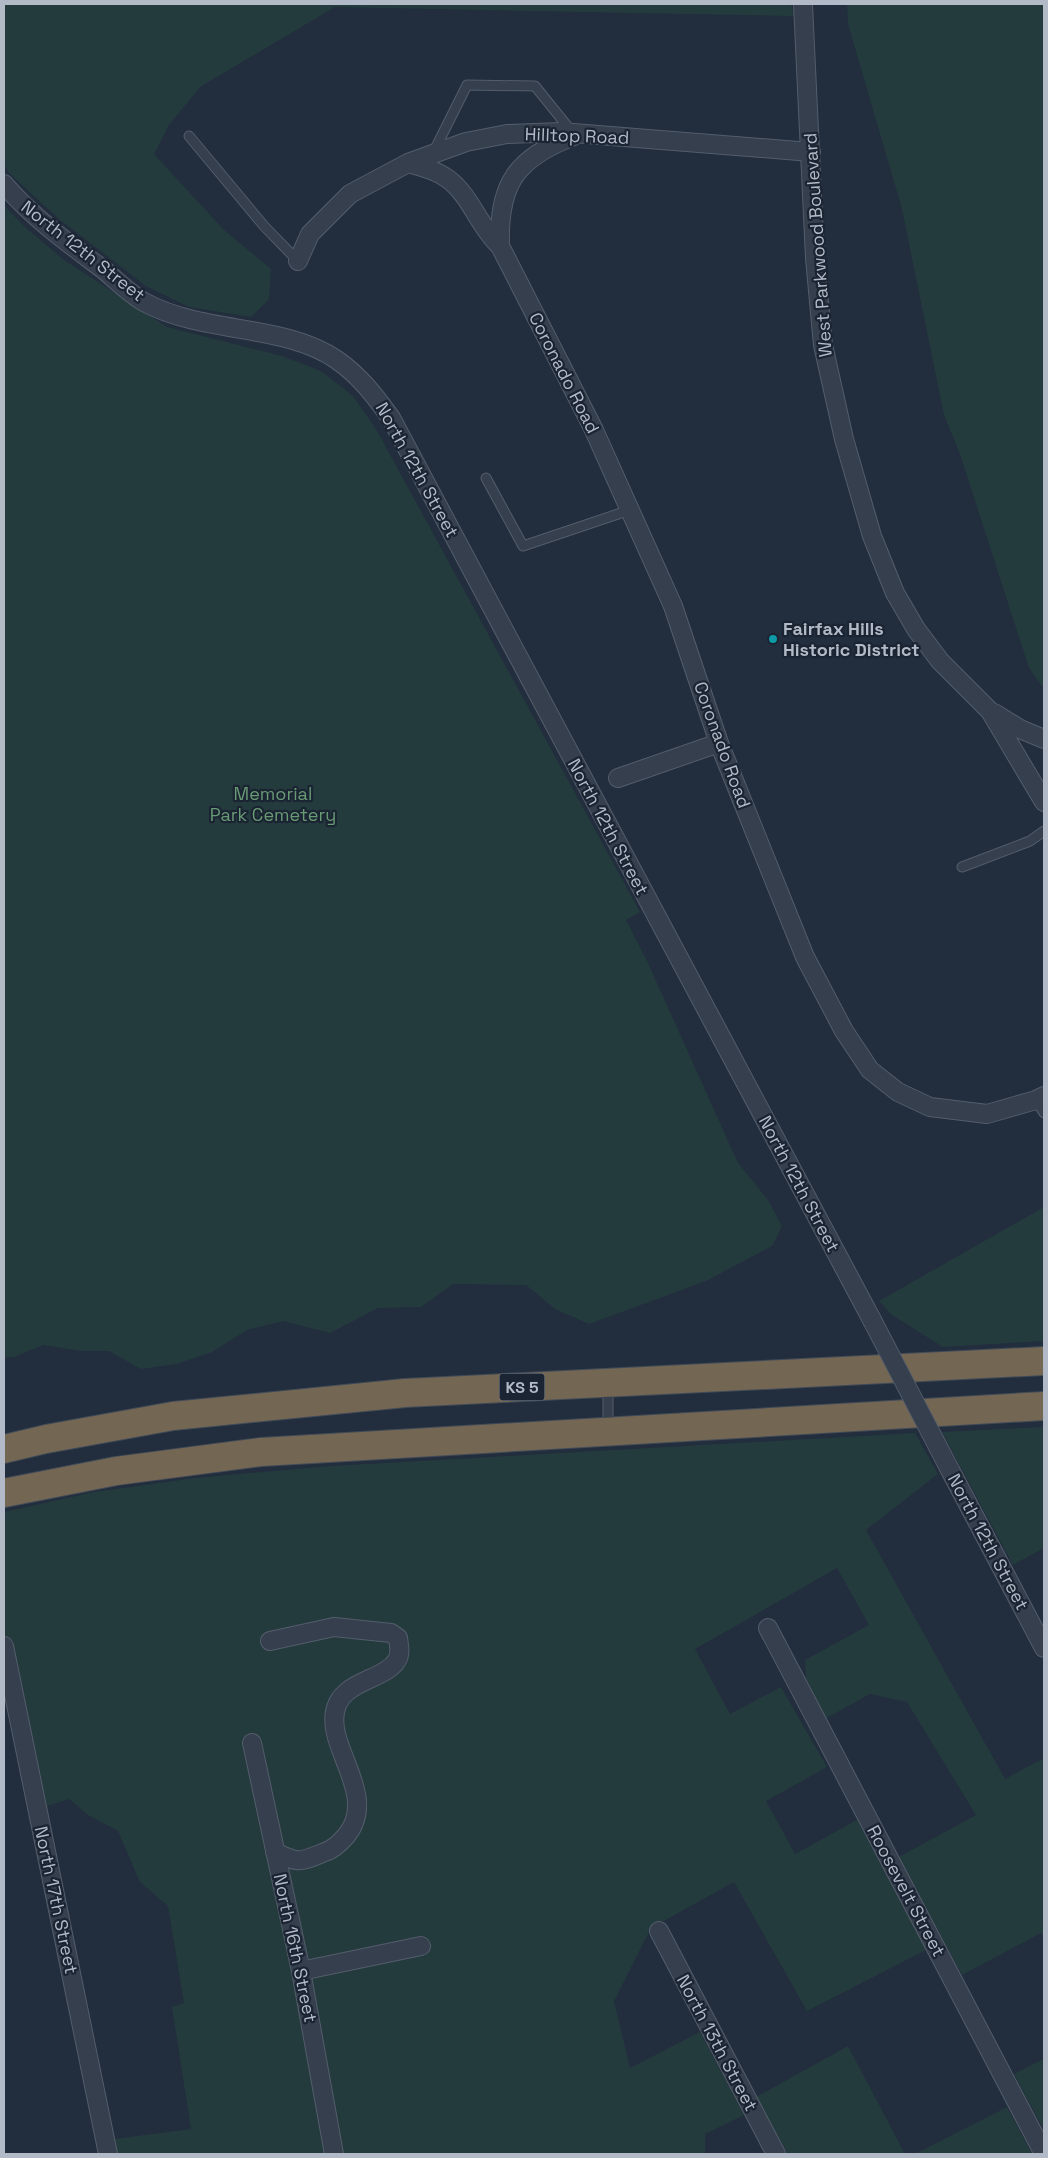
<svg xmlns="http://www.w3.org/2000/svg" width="1048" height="2158" font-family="'Space Grotesk',sans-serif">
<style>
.green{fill:#243b3e}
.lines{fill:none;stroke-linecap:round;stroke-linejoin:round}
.service-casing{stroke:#545d6b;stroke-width:11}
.minor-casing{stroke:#545d6b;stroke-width:20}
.motorway-casing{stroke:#414a58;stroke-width:30}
.service{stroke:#363f4d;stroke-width:9}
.minor{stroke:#363f4d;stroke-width:18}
.motorway{stroke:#736753;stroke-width:28}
.minor-bridge-casing{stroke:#545d6b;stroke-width:20;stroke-linecap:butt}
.minor-bridge{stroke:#363f4d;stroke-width:18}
.culture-dot{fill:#0f9aa8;stroke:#1b2432;stroke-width:2}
.labels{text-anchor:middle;stroke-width:4.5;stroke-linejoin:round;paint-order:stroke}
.shield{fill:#1b2432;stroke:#858d9b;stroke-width:1}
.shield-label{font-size:16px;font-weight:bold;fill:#b2bac8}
.street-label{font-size:18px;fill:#b2bac8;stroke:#1b2432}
.poi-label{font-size:18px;font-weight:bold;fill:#b2bac8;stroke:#1b2432;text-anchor:start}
.park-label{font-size:18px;fill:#689a74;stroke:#1b2432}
</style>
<rect width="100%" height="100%" fill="#222d3d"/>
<!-- green -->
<path class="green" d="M4,4h787l3,12 -459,-9 -135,80 -31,38 -15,29 70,76 47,39 -2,30 -18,18 -62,-10 -43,-21 -87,-67 -49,-45 -6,-9z
M847,4h197v685l-15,-21 -69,-214 -16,-39 -42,-206 -54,-185z
M4,205l21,22 39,33 103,67 115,29 39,15 32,25 23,33 264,483 -14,8 21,41 91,202 30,37 14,26 -10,20 -66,35 -117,43 -34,-15 -29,-24 -73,-1 -32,23 -43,1 -48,25 -47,-12 -36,9 -35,22 -35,12 -36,5 -32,-18h-27l-39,-6 -29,12h-10z
M1044,1207v134l-101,6 -51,-32 -13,-14z
M1044,1427v121l-31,17 -71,-133z
M915,1433l23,41 -72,56 139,249 39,-21v182l-3,-7 -79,42 -63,-118 77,-42 -69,-113 -37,-8 -45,25 -19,-41 -1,-18 64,-35 -32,-57 -142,81 35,65 51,-27 46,80 -61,34 29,53 62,-34 69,130 -119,61 -73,-129 -83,46 -37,73 16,67 70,-36 44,83 -39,19v20h-588l-3,-15 77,-10 -19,-122 12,-4 -16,-97 -28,-24 -22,-51 -30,-16 -19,-16 -22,7 -35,-166 -8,2v-130l90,-20 101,-14 136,-12z
M848,2046l57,108h-117l-32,-57z
M1044,2059v71l-30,-56z
M1007,2107l25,47h-117z"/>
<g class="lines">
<defs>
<path id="service" d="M189,136l75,90 34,35
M433,153l34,-68 68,1 37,46
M486,478l37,68 107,-36
M962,867l68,-26 14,-10
M1036,1100l8,13
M608,1385v45"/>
<path id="minor" d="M803,4l12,254 8,87 21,94 28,97 23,57 21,36 24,32 50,50 54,91
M408,163c14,4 28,7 40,16 23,17 31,48 52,67l93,182 80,178 46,137 86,214 39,74 26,39 28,22 32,15 57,7 49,-14 8,-4
M4,184c29,34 64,59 100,86 13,11 27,25 42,33 58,31 140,21 191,57 23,16 38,36 54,58l481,902
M500,246c-2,-62 16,-88 74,-110
M298,261l12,-27 40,-40 58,-31 58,-21 41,-8 54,-2 250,20
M994,713l26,16 24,10
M618,778l101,-35
M949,1468l95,180
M768,1628l276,526
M270,1641l64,-14 57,6 7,5c1,7 3,16 -1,22 -11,19 -50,20 -60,45 -16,39 44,89 9,131 -6,7 -12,13 -21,16 -25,10 -26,12 -50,0
M4,1646l104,508
M252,1743l49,228 33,183
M659,1931l117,223
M301,1971l120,-25"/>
<path id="motorway" d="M4,1449l42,-10 127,-23 232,-23 639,-32
M4,1493l112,-22 145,-19 783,-46"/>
</defs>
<!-- service casing -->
<use href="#service" class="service-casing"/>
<!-- minor casing -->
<use href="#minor" class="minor-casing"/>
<!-- motorway casing -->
<use href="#motorway" class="motorway-casing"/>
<!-- service -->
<use href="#service" class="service"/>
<!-- minor -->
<use href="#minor" class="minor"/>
<!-- motorway -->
<use href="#motorway" class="motorway"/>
<defs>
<path id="minor-bridge" d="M872,1320l77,148"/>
</defs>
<!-- minor-bridge casing -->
<use href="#minor-bridge" class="minor-bridge-casing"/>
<!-- minor-bridge -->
<use href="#minor-bridge" class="minor-bridge"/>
</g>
<!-- markers -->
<circle class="culture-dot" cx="773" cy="639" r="5"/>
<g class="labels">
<!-- shield labels -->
<rect class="shield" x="499.5" y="1373.5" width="45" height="27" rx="4"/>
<g class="shield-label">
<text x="522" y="1393">KS 5</text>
</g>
<!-- street labels -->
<g class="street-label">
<text transform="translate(577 136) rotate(2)" y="6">Hilltop Road</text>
<text transform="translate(818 245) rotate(-94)" y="6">West Parkwood Boulevard</text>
<text transform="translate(83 251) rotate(38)" y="6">North 12th Street</text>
<text transform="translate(564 373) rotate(63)" y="6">Coronado Road</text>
<text transform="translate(417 470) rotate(61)" y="6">North 12th Street</text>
<text transform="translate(722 745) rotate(70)" y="6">Coronado Road</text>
<text transform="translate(608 827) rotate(62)" y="6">North 12th Street</text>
<text transform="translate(799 1184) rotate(62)" y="6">North 12th Street</text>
<text transform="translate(988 1542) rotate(62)" y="6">North 12th Street</text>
<text transform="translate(906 1891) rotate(62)" y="6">Roosevelt Street</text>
<text transform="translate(56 1900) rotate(78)" y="6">North 17th Street</text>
<text transform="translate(295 1948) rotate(78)" y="6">North 16th Street</text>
<text transform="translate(717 2043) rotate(62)" y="6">North 13th Street</text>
</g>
<!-- poi labels -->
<g class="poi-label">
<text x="783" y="635">Fairfax Hills<tspan x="783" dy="21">Historic District</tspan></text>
</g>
<!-- park labels -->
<g class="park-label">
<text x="273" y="800">Memorial<tspan x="273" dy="21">Park Cemetery</tspan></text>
</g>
</g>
<!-- border -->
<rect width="1048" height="2158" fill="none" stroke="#b2bac8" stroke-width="10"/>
</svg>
